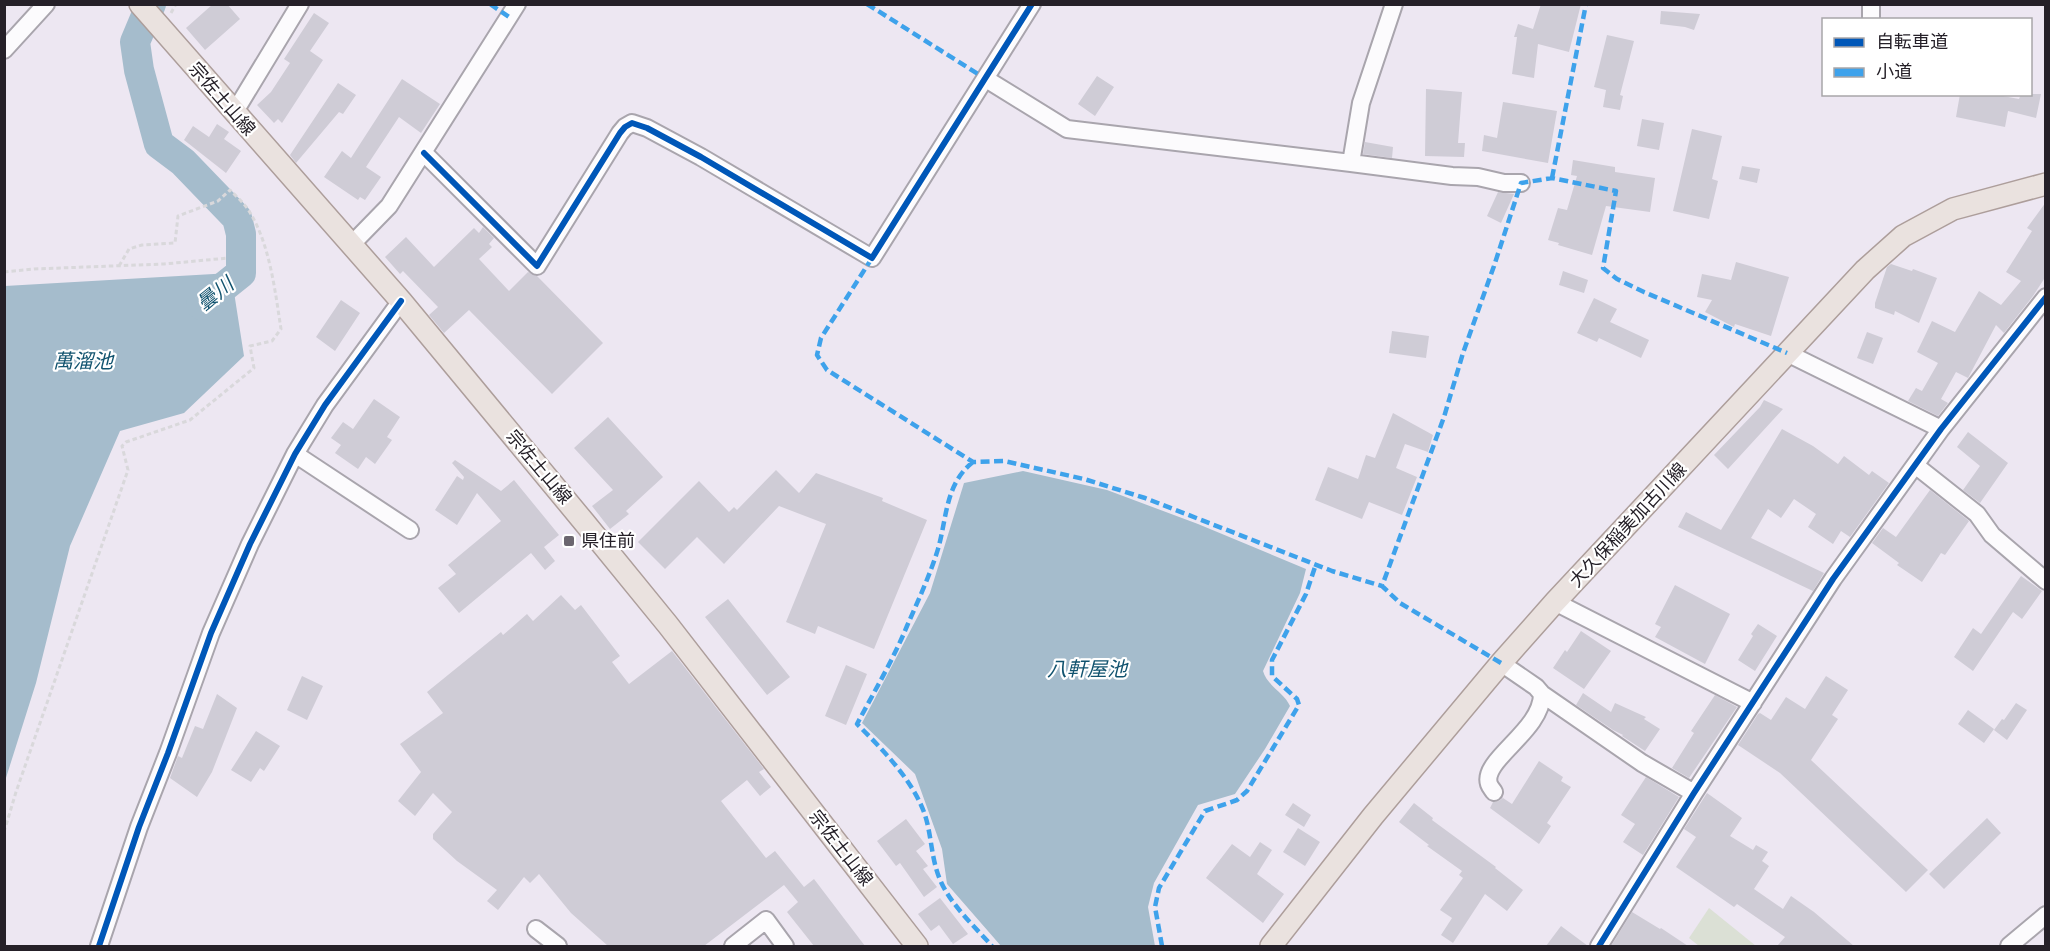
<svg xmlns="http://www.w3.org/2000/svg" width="2050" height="951" font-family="'Noto Serif','Noto Sans JP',serif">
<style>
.green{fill:#dbe0d5}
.water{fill:#a5bccc}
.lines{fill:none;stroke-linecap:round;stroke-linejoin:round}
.river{stroke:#a5bccc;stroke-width:30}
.building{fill:#cfccd6}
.minor-casing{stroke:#a9a5ad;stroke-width:20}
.major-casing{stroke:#ad9e9b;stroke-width:24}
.path{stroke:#d9d8db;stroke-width:3;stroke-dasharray:4.5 3;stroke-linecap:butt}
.minor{stroke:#fcfbfd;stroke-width:16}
.major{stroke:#eae2df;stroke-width:21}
.quiet{stroke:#3ea2eb;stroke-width:4.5;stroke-dasharray:9 4.5;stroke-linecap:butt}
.cycleway-casing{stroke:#fff;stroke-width:10}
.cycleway{stroke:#0057b8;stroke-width:6}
.poi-dot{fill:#6b666f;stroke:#fff;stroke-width:2}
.labels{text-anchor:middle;stroke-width:4.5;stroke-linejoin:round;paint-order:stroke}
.street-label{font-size:18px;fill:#252028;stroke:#fff}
.poi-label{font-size:18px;fill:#252028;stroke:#fff;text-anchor:start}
.water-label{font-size:20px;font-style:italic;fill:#11536f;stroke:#fff}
</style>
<rect width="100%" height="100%" fill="#ede7f2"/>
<!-- green -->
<path class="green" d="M1709,908l47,38h-57l-10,-8z"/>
<!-- water -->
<path class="water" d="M231,273l13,83 -60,57 -64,18 -50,115 -34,137 -31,98v-495z
M1023,471l84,19 91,34 108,45 -6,24 -37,78c4,15 21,21 27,35l-25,43 -30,45 -37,11 -44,78 -6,24 7,39h-154l-54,-62 -5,-35 -27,-75 -53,-51 68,-130 34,-110z"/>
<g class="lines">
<!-- river -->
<path class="river" d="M151,4l-16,38 4,28 20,74 24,18 54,56 4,16v39l-40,32"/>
</g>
<!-- building -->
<path class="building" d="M213,4h14l13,15 -35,31 -19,-22z
M1541,4h40l-12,48 -31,-8 -4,34 -22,-4 5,-37h-3l4,-13 15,5z
M1661,11l39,3 -6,16 -9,-3 -25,-3z
M314,13l15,10 -19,28 13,9 -41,63 -4,-4 -4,4 -17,-18 14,-13 19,-29 -6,-4z
M1607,35l27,6 -14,54 3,1 -3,14 -17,-3 3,-17 -12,-3z
M1097,76l17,11 -19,29 -17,-12z
M402,79l38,25 -19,29 -22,-16 -33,50 15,10 -16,23 -5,-3 -2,3 -34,-23 18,-26 9,7z
M338,83l18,12 -13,19 -4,-2 -43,51 -6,-8z
M1426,89l36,3 -4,51h7l-1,14 -39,-1z
M1960,94h32l27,5 2,-5h20l-5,24 -28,-7 -3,16 -49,-10z
M1503,102l54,9 -9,52 -66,-12 2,-16 13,3z
M1642,119l22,4 -5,27 -22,-4z
M217,124l12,8 -5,7 17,12 -15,22 -42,-33 9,-14 16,11z
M1692,129l30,7 -10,43 6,2 -9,38 -36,-8z
M1365,142l28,5 -1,11 -29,-4z
M1573,160l42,7v5l40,6 -5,34 -44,-6 -14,49 -34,-10 1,-2 -11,-3 10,-32 9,2 10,-34 -6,-1z
M1742,166l18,3 -3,14 -18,-4z
M1498,192l16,2 -13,29 -14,-7z
M2046,202v74l-13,20 -29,37 -8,-8 -28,53 -12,-6 -15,27 7,4 -10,13 -30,-15 8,-13 6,3 16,-28 -21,-11 15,-31 23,11 24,-41 22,14 20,-24 -15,-9 26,-41 -5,-3z
M483,227l11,11 -5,6 3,3 -13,12 30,32 19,-19 9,4 66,67 -51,51 -83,-84 -25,23 -15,-18 9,-8 -35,-36 -3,3 -15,-17 21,-20 28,30 40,-39 5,5z
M1736,262l53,15 -18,59 -36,-12 -1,3 -29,-15 7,-12 -15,-3 5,-23 29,6z
M1891,264l21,7 1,-2 24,9 -18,45 -24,-12 -1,4 -19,-7v-5l12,-36z
M1563,271l25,9 -4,13 -25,-8z
M1594,298l23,11 -7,13 39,18 -8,18 -42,-20 -2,4 -20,-9z
M341,300l19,13 -25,38 -19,-14z
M1392,331l37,5 -3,22 -37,-5z
M1867,332l16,6 -10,26 -16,-6z
M374,399l26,18 -13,20 5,3 -17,24 -9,-7 -8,12 -23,-16 6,-8 -10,-7 12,-16 10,7z
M1764,400l19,9 -55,60 -14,-14 46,-48z
M1393,413l40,22 -5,17 -23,-8 -9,24 21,9 -15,38 -33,-13 -7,17 -47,-19 13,-33 30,12 8,-24 9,3z
M608,417l55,60 -37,34 3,3 -19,15 -18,-23 21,-16 -39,-42z
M1782,429l31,17 25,18 6,-8 25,19 3,-4 17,12 -39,54 -9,-6 -8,13 -25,-17 8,-13 -22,-15 -13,19 -13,-9 -17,29 73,35 -11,18 -135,-64 8,-15 35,18z
M1968,432l40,31 -28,40 -17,-13 17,-24 -23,-19z
M455,460l46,31 13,-11 45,55 -15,12 11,14 -10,9 -14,-17 -72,60 -21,-25 18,-14 -8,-9 53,-44 -24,-28 -20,32 -22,-15 22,-34 6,4 1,-3 -12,-14z
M776,470l23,23 17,-20 67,25 -1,3 45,19 -53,129 -56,-23 -3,8 -29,-12 40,-98 -47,-18 -55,58 -27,-27 -32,32 -27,-27 61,-61 30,31 5,-5 3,3z
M1930,490l39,31 -24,34 -4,-2 -19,29 -25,-17 2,-2 -27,-20 11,-15 13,9z
M2021,576l21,15 -20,28 -9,-7 -40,59 -19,-14 19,-29 8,6z
M1675,585l55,29 -25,50 -50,-27 6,-10 -6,-3z
M561,595l14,15 6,-5 39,51 -8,6 17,22 43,-33 92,118 -5,3 12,15 -11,9 -13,-16 -26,21 45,57 9,-7 29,36 10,-8 51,67h-51l-27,-34 11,-10 -14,-17 -80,61h-96l-37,-33 -32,-39 -9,9 -6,-6 -26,33 -11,-9 10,-11 -40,-29 -24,-22v-5l19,-22 -19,-19 -18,23 -17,-15 23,-29 -21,-28 43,-31 -16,-21 74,-60 2,3 24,-21 6,7z
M728,599l62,78 -23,18 -62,-78z
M1758,624l19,12 -22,35 -17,-11 15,-24 -2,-2z
M1581,631l30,20 -27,38 -31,-21 12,-18 2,2z
M846,665l21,9 -21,51 -21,-9z
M302,676l21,10 -16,34 -20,-10z
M1826,676l22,14 -16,25 6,4 -27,41 117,110 -22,22 -126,-119 -42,-28 20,-31 2,-1 11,7 15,-23 19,12z
M1583,693l28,19 4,-9 31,14 -2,2 16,10 -15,22 -23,-15 1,-1 -10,-5 -37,-25z
M217,694l20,14 -25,64 -15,25 -27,-19 8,-22 4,2 13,-32 8,3z
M1715,695l22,12 -48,71 -17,-10 22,-35 -3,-2z
M2016,703l11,7 -20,30 -13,-10 8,-11 2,1z
M1968,710l26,19 -10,14 -26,-19z
M256,731l24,15 -16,25 -4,-3 -9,14 -20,-12z
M1539,761l24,16 -2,4 10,6 -24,36 4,3 -12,18 -49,-36 3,-6 6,-1 4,-3 9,6z
M1646,777l33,20 -36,58 -20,-13 12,-18 -14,-9z
M1707,793l35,25 -12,18 23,14 3,-5 12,7 -6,9 7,5 -15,23 29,20 8,-13 23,16 40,34h-77l8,-9 -48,-33 -3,3 -58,-40 20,-30 -12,-8z
M1293,803l18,12 -7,12 -19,-12z
M1414,803l19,15 -1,2 64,47 -1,1 28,22 -16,21 -22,-17 -32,49 -12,-8 11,-17 -12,-8 23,-32 -4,-3 3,-4 -35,-25 2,-1 -30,-23z
M1987,818l14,15 -57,56 -15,-15z
M906,819l19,25 -9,7 12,15 -5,3 14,18 -13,10 -24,-34 -4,3 -19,-25z
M1298,828l22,14 -15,24 -22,-14z
M1260,842l12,8 -15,24 27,20 -21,29 -57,-45 26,-34 18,13z
M940,898l28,36 -15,10 -14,-19 -8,6 -13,-17z
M1632,912l28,17 1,-1 27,18h-77z
M1561,926l27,20h-42z"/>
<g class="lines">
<defs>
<path id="minor" d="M1871,20v-16
M4,50l42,-46
M986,79l81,50 284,34 10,-60 33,-99
M234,113l66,-109
M424,153l113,113 83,-133 5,-6 7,-4 15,5 54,29 171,101 160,-254
M1351,163l101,13 26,1 26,6h17
M351,245l38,-39 128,-202
M1787,353l154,76
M295,454l115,76
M1915,465l62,49 15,21 54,46
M1555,602l198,101
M1501,663l35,24 6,7 100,69 52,30
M1494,792c-2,-3 -4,-5 -5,-8 -8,-24 53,-53 53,-90
M536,929l22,17
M99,946l40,-119 29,-74 43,-120 39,-89 45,-90 30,-49 76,-104
M733,946l33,-26 19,26
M1599,946l95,-153 139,-214 108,-150 105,-132
M2009,946l37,-31"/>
<path id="major" d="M140,4l261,297 183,221 84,103 249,321
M1271,946l102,-130 128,-153 54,-61 310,-332 38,-34 50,-27 93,-25"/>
</defs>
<!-- minor casing -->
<use href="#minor" class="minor-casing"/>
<!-- major casing -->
<use href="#major" class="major-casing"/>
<!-- path -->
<path class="path" d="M171,13l5,-9
M4,272l30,-3 130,-5 64,-6
M4,832l12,-40 112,-322 -6,-24 4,-4 64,-22 64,-52 -4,-22 22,-5 9,-12c-6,-38 -11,-85 -32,-118 -5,-8 -13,-15 -19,-21l-12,11 -40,15 -3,27 -33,2 -13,4 -10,17"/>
<!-- minor -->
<use href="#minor" class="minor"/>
<!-- major -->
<use href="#major" class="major"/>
<!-- quiet -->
<path class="quiet" d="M490,4l19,13
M867,4l119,75
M1552,178l34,-174
M872,258l-51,80 -4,17 10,15 146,92 31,-1 80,18 61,19 187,73 50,15
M973,462c-28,22 -26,56 -35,87 -8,26 -20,52 -31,77 -14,34 -33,66 -50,98 26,26 56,56 68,91 7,22 6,45 16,67 11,24 34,45 51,64
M1501,663l-101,-60 -18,-17 62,-169 19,-64 31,-87 27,-83 31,-5 64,13 -13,77 14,11 27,13 143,61
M1162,946l-7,-39 4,-19 46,-77 32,-11 10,-9 52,-86 -2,-6 -25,-23v-16l34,-66 10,-30"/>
<defs>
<path id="cycleway" d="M424,153l113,113 83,-133 5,-6 7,-4 15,5 54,29 171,101 160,-254
M99,946l40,-119 29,-74 43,-120 39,-89 45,-90 30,-49 76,-104
M1599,946l95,-153 139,-214 108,-150 105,-132"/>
</defs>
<!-- cycleway casing -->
<use href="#cycleway" class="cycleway-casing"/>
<!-- cycleway -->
<use href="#cycleway" class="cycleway"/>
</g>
<!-- markers -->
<rect class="poi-dot" x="563" y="535" width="12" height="12" rx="3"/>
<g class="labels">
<!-- street labels -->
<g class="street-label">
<text transform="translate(222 99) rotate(49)" y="6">宗佐土山線</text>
<text transform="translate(539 467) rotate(50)" y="6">宗佐土山線</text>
<text transform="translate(1628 525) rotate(-47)" y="6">大久保稲美加古川線</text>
<text transform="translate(841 848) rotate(52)" y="6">宗佐土山線</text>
</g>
<!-- poi labels -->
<g class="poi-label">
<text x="581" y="547">県住前</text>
</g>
<!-- water labels -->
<g class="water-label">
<text transform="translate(215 294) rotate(-39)" y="7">曇川</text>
<text x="83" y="368">萬溜池</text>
<text x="1087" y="676">八軒屋池</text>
</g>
</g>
<!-- border -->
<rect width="2050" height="951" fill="none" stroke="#252028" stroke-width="12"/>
<!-- legend -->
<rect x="1822" y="18" width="210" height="78" fill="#ffffff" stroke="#a8a6a9" stroke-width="1.5"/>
<rect x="1834" y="38" width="30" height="9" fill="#0057b8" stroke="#a8a6a9" stroke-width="1.5"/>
<text x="1876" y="48" font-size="18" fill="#252028">自転車道</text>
<rect x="1834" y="68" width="30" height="9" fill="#3ea2eb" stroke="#a8a6a9" stroke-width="1.5"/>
<text x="1876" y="78" font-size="18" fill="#252028">小道</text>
</svg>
